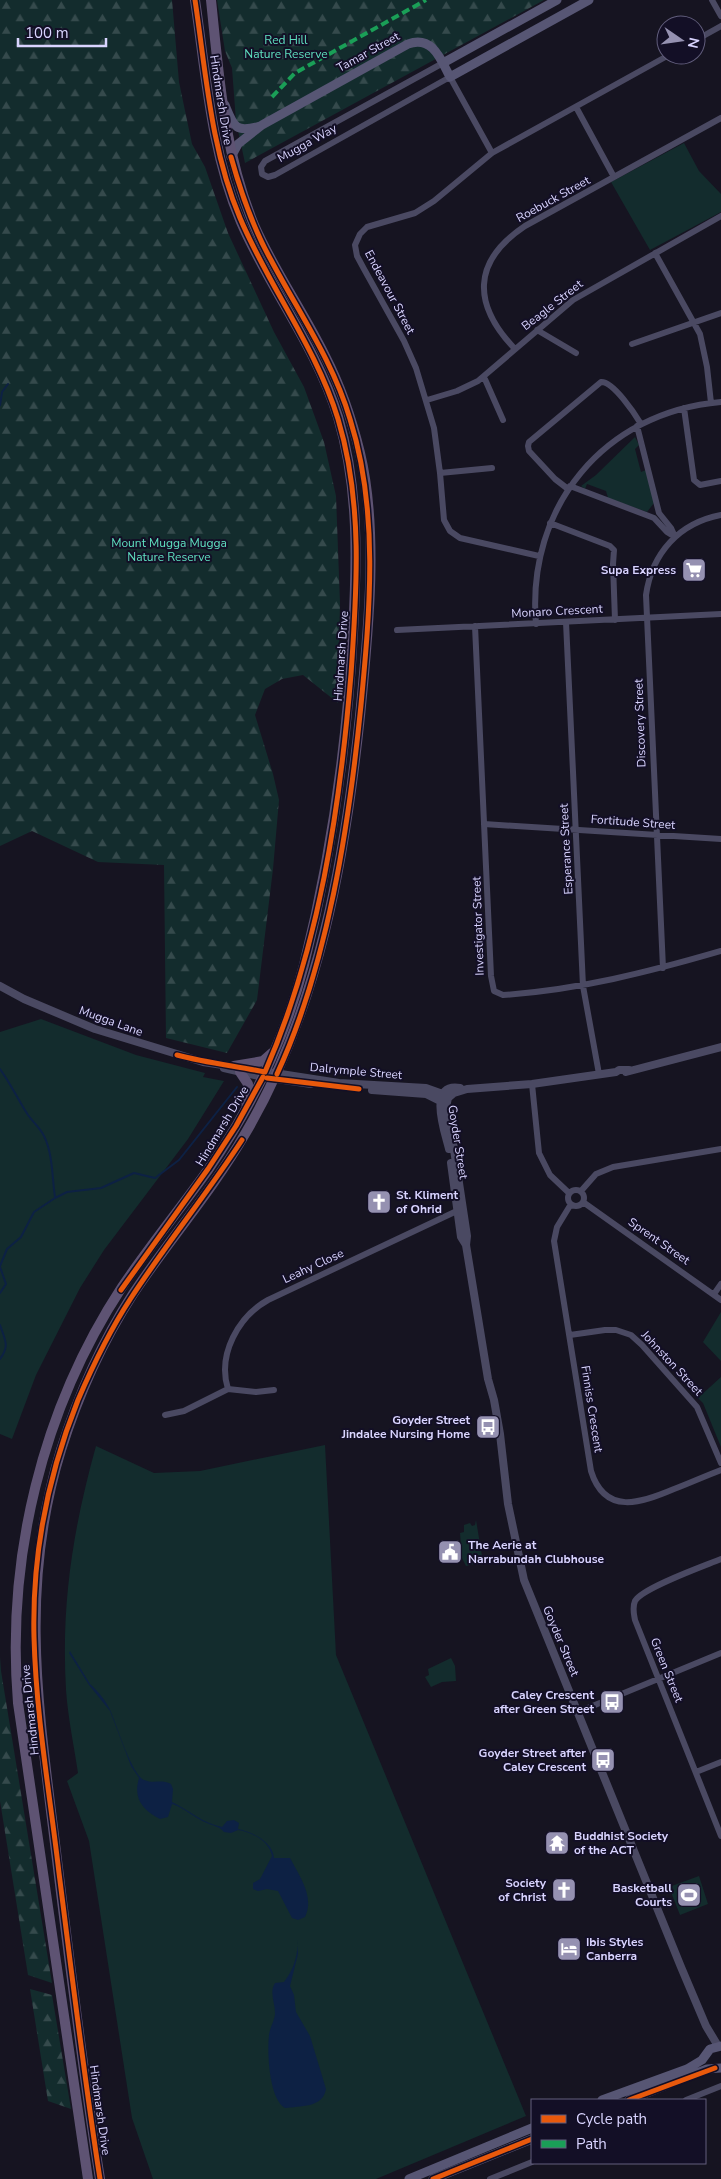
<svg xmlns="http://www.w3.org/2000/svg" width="721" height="2179" font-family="'Nunito Sans',sans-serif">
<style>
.green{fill:#132c2d}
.forest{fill:url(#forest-firs)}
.water{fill:#0d2144}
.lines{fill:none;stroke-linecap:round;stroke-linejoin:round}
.stream{stroke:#0d2144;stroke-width:2}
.minor{stroke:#4a4962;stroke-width:6}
.tertiary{stroke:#4a4962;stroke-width:8}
.secondary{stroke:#575674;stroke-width:9}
.primary{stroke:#5e5373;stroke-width:10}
.quiet{stroke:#1a9f57;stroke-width:4;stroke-dasharray:8 4;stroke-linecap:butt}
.cycleway-casing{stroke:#130f26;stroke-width:8}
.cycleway{stroke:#e8590c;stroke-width:5}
.labels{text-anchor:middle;stroke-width:4;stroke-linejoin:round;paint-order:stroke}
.park-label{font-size:12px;fill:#5fe0c0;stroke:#130f26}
.street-label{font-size:12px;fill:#d9d4ff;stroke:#130f26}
.poi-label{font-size:12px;font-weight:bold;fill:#d9d4ff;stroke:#130f26;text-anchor:end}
</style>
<defs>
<pattern id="forest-firs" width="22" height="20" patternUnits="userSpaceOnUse" patternTransform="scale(1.25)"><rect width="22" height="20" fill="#132c2d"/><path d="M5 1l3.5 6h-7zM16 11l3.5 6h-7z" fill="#354a4c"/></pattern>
</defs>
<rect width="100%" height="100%" fill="#161421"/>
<!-- green -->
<path class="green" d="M684,143l15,28 22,23v18l-71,38 -39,-68z
M635,437l4,8 -4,4 6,23 5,-2 8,33 -7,9 -39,-14 -2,-7 -19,-7 -2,5 -4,-3 15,-11z
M41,1019l95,36 69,18 -2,4 21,4 -36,58 -84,111 -24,38 -44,87 -24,64 -12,-5v-402z
M721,1312v49l-18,-19z
M721,1377v70l-18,-44 -5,-5z
M325,1445l11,210 190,461 -150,63h-223l-21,-61 -43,-277 -22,-60 11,-8c-4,-27 -10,-55 -12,-83 -5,-87 7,-161 30,-244l58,27 46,-2z
M476,1520l7,42 -17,4 -4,-8 -2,-25 4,-1v-7l6,-2 2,3 3,-1z
M451,1658l4,8 1,15 -14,1 -11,5 -6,-10 4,-2 -1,-6z
M699,1876l9,28 -28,11 -11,-28z"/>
<!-- forest -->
<path class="forest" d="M0,0h172l7,82 13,62 13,23 23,66 46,99 30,55 20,55 12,54 4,107 -2,100 -35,-28 -21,4 -17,10 -10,26 18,59 6,26 -6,69 -16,131 -30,53 -61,-15 -2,-173 -66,-3 -66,-31 -32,15z
M217,0h327l-299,163 -9,-42 -4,-53 -7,-17z
M0,1657l1,14 51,312 -24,-8 -28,-174z
M30,1989l22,6 19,114 -23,-8z"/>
<!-- water -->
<path class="water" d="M70,1651l20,33c8,7 17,18 21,28 6,14 21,63 33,68 9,4 18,-1 27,4l2,5 -1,13c17,8 30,21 50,25l5,-6 7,-1 5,3 -1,6c15,3 35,13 36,29h16c9,17 25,39 15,59l-7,3 -6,-2 -14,-27 -11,-2 -9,2 -5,-2v-6l7,-4 12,-23c-3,-15 -20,-24 -34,-26l-7,3 -7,-1c-5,-6 -11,-6 -17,-9 -13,-5 -22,-15 -35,-19l-4,13 -8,2c-18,-9 -27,-21 -21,-41l-8,-12 -21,-55 -21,-26 -20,-32z
M297,1940l1,14 -8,32 4,9 2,17 14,24 16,53c-3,19 -26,17 -41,19 -16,-9 -18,-56 -16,-73 1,-8 6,-15 6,-22 0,-11 -6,-20 0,-30l9,-1c9,-11 15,-28 13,-42z"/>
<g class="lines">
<!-- stream -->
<path class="stream" d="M0,405l2,-13 6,-8
M0,1069c11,15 18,31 28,46 5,7 12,13 16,21 9,18 8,42 11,61
M0,1266l7,-17 14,-12 13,-25 21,-14 12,-6 34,-4 33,-15 21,5 24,-18 58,-73
M0,1267l6,17 -6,9
M0,1325c5,15 10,21 0,34"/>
<!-- minor -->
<path class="minor" d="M712,0l9,16
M696,40l25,-14
M443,63l-178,98 -4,6 1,7 6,3 7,-2 175,-98 42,76
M576,107l38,70
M655,253l45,81 7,33 4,36
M537,330l39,23
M632,344l89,-31
M515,349c-42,-44 -44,-87 10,-123l196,-108
M484,377l19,43
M427,400l30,-9 21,-10 95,-81 148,-84
M684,408l10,72 6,5 21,-4
M637,426l22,87 12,15 4,9
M440,473l52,-5
M570,486l84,32 13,14 8,5
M568,489l-13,-10 -26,-28 -1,-5 1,-4 72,-60c12,-1 34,32 40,42
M550,523l60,23 4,4 -1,14 2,56
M539,556l-79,-18 -10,-7 -6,-11 -4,-47 -6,-45 -18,-60 -12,-27 -40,-72 -7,-13 -2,-11 5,-11 7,-7 48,-14 19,-12 58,-48 177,-98
M566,622l17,364 16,88
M536,624c-10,-117 68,-212 185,-222
M475,626l16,350 3,15 9,4c75,-5 146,-23 218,-44
M397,630l324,-16
M484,824l237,15
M663,968l-17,-373c6,-42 33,-72 75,-80
M532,1084l7,69 11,22 19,18
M568 1198a8 8 0 1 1 16 0a8 8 0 1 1-16 0Z
M581,1191l15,-17 17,-7 108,-18
M583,1202l138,98
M571,1204l-14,23 -3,14 37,230c14,45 50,32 83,18 16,-6 31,-13 47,-19
M714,1294l7,-10
M570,1335l35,-5h11l15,5 11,10 55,62 24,56
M228,1389c-11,-35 11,-73 40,-89l193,-91
M228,1389l28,3 18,-2
M165,1415l19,-4 44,-22
M721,1559c-17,7 -79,29 -86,42 -3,7 -1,13 0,19l86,216
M578,1712l143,-59
M696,1772l25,-10
M686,2100l35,-14
M490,2179l42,-17"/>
<!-- tertiary -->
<path class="tertiary" d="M0,986l24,13 71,30 108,33 136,21 87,5 14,5 6,8
M224,1068l39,9 48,7
M629,1070h-10l-3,2 -84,12 -65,5 -13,4 -6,5 -3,14 8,31 14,93 -1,9 22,134 6,21 6,34 8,70 16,76 157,387 25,59 12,20
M626,1072l95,-25
M372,1090l54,4 14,7h6
M449,1149c-3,-14 -23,-67 11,-61
M451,1163l10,74 5,8"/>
<!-- secondary -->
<path class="secondary" d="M443,63l114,-63
M225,105c9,22 10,28 35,21
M231,157l7,-13 24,-19 146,-81c25,-9 33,16 42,33l139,-77
M602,2100l85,-31 15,-9 8,-11 11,-3
M629,2100l78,-31 14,-1
M409,2179l123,-51
M433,2179l99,-40"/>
<!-- primary -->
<path class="primary" d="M234,1066l29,-5 9,-8
M240,1072l8,12 -2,20
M88,2179l-70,-476c-12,-145 24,-294 104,-416 27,-40 58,-78 86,-117 43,-62 77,-131 96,-205 27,-108 43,-221 49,-332 4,-73 6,-145 -15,-216 -22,-71 -68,-128 -97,-195 -30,-70 -35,-148 -46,-222
M100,2179c-17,-106 -30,-213 -43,-319 -17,-143 -40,-268 4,-410 17,-54 41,-108 72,-156 36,-54 79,-103 112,-160 74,-125 100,-275 115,-418 8,-81 19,-184 0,-263 -8,-33 -19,-66 -35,-97 -22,-45 -51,-85 -71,-131 -30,-73 -35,-148 -43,-225"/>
<!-- quiet -->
<path class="quiet" d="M272,97l23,-24 131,-73"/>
<defs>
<path id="cycleway" d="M231,157c10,36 22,71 40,103 28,53 62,101 79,159 29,92 20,191 11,286 -12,120 -33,259 -84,369
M177,1055c30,8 59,11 88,17 54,-123 75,-264 86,-398 6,-85 12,-172 -13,-255 -22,-72 -69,-132 -98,-201 -29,-68 -34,-145 -45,-218
M267,1078l92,11
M121,1290l87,-121 28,-43 27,-49
M629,2100l86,-32
M100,2179c-16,-102 -28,-204 -41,-306 -9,-78 -23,-157 -25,-236 -2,-80 14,-162 44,-237 15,-35 32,-70 53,-102 35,-54 76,-104 111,-158
M433,2179l99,-40"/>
</defs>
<!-- cycleway casing -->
<use href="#cycleway" class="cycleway-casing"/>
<!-- cycleway -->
<use href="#cycleway" class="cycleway"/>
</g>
<!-- icons -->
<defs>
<symbol id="supermarket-square" viewBox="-11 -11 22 22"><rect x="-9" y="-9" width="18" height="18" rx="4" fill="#9591b1" stroke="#130f26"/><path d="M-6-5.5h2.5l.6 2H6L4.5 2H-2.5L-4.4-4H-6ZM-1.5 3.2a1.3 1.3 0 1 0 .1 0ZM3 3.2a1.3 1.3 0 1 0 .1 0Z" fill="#fff"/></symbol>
<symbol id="church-square" viewBox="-11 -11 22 22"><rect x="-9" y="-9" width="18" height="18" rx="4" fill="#9591b1" stroke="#130f26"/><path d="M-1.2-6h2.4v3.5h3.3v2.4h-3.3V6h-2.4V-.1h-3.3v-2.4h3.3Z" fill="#fff"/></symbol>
<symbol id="bus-square" viewBox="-11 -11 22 22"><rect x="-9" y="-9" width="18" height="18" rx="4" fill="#9591b1" stroke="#130f26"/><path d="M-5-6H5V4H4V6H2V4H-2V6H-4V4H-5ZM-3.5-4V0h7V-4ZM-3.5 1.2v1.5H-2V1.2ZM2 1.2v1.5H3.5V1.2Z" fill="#fff"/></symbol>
<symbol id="civic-square" viewBox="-11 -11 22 22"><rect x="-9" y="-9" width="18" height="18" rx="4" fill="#9591b1" stroke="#130f26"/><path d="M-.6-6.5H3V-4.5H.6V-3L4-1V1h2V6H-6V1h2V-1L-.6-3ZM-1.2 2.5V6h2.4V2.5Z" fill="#fff"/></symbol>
<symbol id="temple-square" viewBox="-11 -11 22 22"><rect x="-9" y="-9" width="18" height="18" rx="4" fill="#9591b1" stroke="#130f26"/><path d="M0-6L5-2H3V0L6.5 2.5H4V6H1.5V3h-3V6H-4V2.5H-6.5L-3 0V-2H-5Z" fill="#fff"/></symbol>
<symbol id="stadium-square" viewBox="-11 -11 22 22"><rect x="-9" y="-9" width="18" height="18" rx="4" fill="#9591b1" stroke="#130f26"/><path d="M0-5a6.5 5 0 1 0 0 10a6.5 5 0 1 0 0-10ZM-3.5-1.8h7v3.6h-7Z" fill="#fff"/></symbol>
<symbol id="hotel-square" viewBox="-11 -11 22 22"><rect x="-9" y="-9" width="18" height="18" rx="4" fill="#9591b1" stroke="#130f26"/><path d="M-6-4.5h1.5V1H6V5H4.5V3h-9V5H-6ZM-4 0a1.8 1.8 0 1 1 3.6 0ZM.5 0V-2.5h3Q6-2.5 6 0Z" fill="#fff"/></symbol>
</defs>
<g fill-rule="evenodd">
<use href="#supermarket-square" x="680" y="556" width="28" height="28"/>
<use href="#church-square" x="365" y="1188" width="28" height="28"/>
<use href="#bus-square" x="474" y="1413" width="28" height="28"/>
<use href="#civic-square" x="436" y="1538" width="28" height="28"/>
<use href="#bus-square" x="598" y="1688" width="28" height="28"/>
<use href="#bus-square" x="589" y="1746" width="28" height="28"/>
<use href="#temple-square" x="543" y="1829" width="28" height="28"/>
<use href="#church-square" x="550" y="1876" width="28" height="28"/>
<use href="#stadium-square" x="675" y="1881" width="28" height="28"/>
<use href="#hotel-square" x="555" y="1935" width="28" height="28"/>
</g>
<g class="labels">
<!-- park labels -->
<g class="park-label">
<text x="286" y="44">Red Hill<tspan x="286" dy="14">Nature Reserve</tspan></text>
<text x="169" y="547">Mount Mugga Mugga<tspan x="169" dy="14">Nature Reserve</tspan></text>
</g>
<!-- street labels -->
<g class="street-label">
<text transform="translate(368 52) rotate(-29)" y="4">Tamar Street</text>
<text transform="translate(221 100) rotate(81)" y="4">Hindmarsh Drive</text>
<text transform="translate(307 143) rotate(-29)" y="4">Mugga Way</text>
<text transform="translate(553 199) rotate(-29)" y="4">Roebuck Street</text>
<text transform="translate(390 292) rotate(62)" y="4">Endeavour Street</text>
<text transform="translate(552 305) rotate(-38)" y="4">Beagle Street</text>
<text transform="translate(557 611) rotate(-3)" y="4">Monaro Crescent</text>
<text transform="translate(341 656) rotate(-86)" y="4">Hindmarsh Drive</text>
<text transform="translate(640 723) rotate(-92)" y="4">Discovery Street</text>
<text transform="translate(633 822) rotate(4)" y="4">Fortitude Street</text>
<text transform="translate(566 849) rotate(-93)" y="4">Esperance Street</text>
<text transform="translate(478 926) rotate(-92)" y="4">Investigator Street</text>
<text transform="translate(111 1021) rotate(20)" y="4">Mugga Lane</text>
<text transform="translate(356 1071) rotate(5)" y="4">Dalrymple Street</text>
<text transform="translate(222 1126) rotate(-59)" y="4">Hindmarsh Drive</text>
<text transform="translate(458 1142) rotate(81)" y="4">Goyder Street</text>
<text transform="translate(659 1241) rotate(35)" y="4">Sprent Street</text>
<text transform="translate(313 1266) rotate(-25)" y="4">Leahy Close</text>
<text transform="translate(672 1363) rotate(47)" y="4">Johnston Street</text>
<text transform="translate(592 1409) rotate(81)" y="4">Finniss Crescent</text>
<text transform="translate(561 1641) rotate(67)" y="4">Goyder Street</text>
<text transform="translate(667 1670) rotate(68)" y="4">Green Street</text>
<text transform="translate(30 1710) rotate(-96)" y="4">Hindmarsh Drive</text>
<text transform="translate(100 2110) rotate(82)" y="4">Hindmarsh Drive</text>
</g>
<!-- poi labels -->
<g class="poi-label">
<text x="676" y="574">Supa Express</text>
<text x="396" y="1199" text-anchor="start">St. Kliment<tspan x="396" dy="14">of Ohrid</tspan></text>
<text x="470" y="1424">Goyder Street<tspan x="470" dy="14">Jindalee Nursing Home</tspan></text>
<text x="468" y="1549" text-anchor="start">The Aerie at<tspan x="468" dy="14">Narrabundah Clubhouse</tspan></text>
<text x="594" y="1699">Caley Crescent<tspan x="594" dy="14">after Green Street</tspan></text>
<text x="586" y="1757">Goyder Street after<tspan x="586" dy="14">Caley Crescent</tspan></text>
<text x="574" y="1840" text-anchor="start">Buddhist Society<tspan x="574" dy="14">of the ACT</tspan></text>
<text x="546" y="1887">Society<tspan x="546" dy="14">of Christ</tspan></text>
<text x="672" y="1892">Basketball<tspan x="672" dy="14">Courts</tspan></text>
<text x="586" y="1946" text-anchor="start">Ibis Styles<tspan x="586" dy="14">Canberra</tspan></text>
</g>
</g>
<!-- legend -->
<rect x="531" y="2099" width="175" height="65" fill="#130f26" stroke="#625e7d"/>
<rect x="541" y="2115" width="25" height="8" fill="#e8590c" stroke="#625e7d"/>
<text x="576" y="2124" font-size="15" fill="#d9d4ff">Cycle path</text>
<rect x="541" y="2140" width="25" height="8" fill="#1a9f57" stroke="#625e7d"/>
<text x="576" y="2149" font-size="15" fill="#d9d4ff">Path</text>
<!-- north arrow -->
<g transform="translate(681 40) rotate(103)"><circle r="24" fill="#130f26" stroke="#625e7d"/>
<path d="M0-4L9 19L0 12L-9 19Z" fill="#9591b1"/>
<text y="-8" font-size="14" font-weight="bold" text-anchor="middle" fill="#d9d4ff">N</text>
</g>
<!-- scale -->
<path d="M18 38v8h88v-8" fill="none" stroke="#d9d4ff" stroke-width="2.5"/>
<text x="25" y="38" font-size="15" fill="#d9d4ff" stroke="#130f26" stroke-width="4" paint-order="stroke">100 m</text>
</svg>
